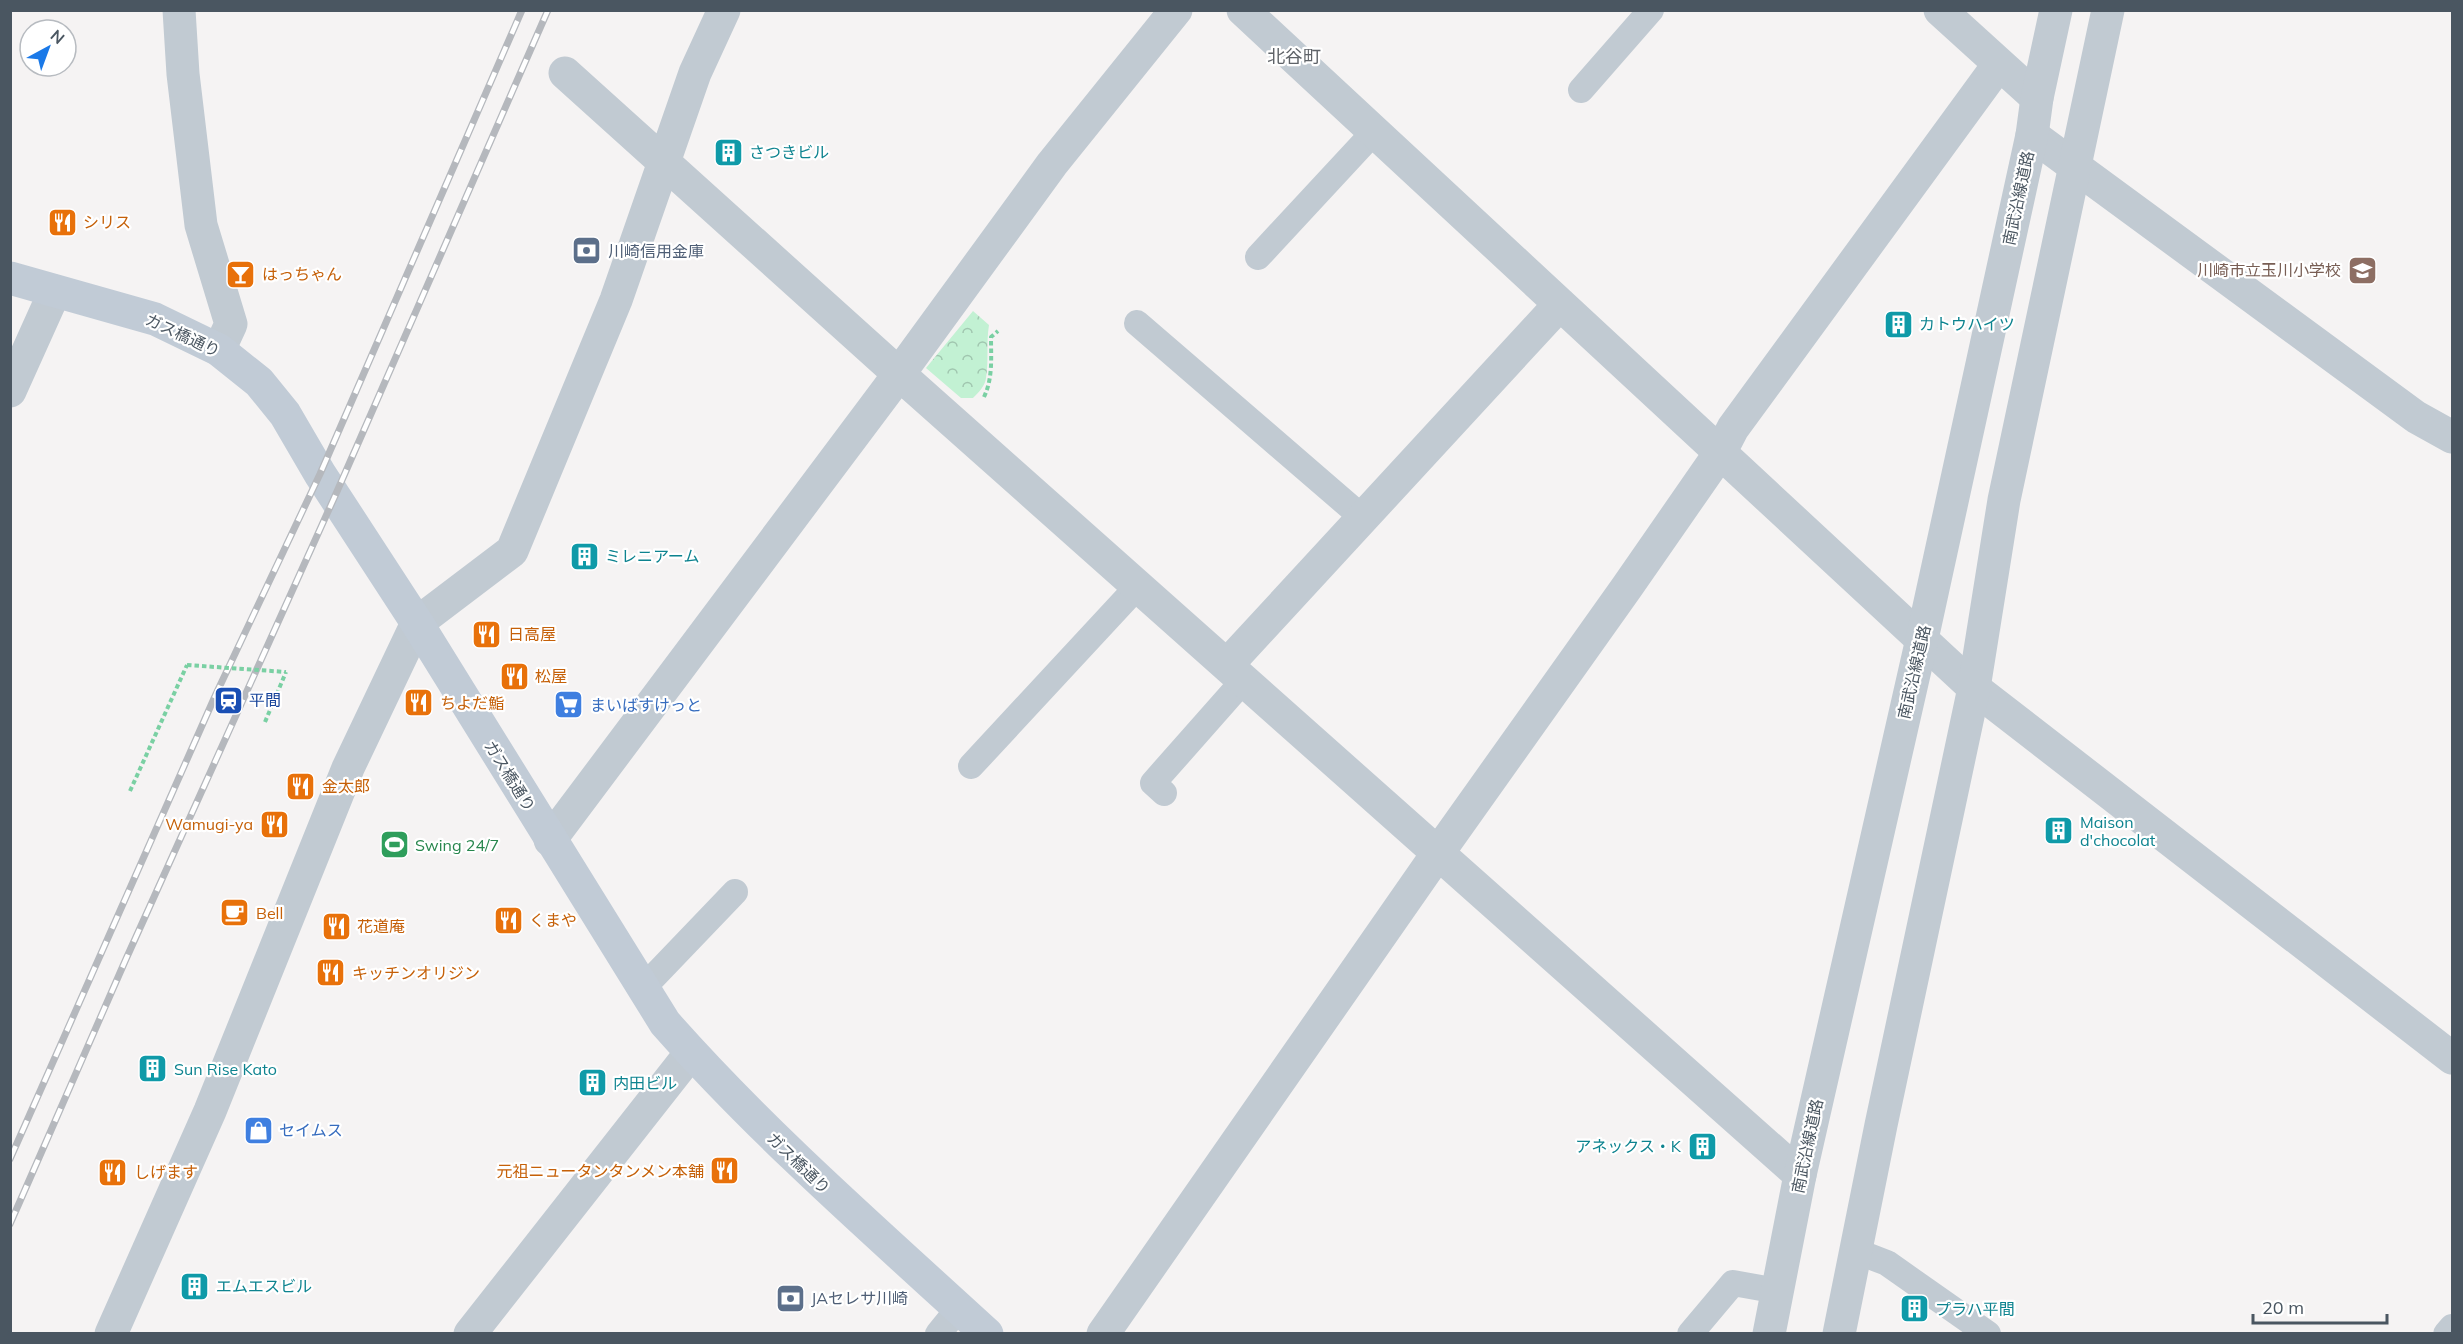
<svg xmlns="http://www.w3.org/2000/svg" width="2463" height="1344" font-family="Mulish,'Noto Sans JP',sans-serif">
<style>
.forest{fill:url(#forest-crowns)}
.lines{fill:none;stroke-linecap:round;stroke-linejoin:round}
.path{stroke:#7ad0a3;stroke-width:4;stroke-dasharray:4.5 3;stroke-linecap:butt}
.service{stroke:#c1cad2;stroke-width:26}
.minor{stroke:#c1cad2;stroke-width:33}
.tertiary{stroke:#c1cad2;stroke-width:33}
.secondary{stroke:#c1cbd6;stroke-width:33}
.rail-casing{stroke:#b5b8bd;stroke-width:7}
.rail{stroke:#fff;stroke-width:4.5;stroke-dasharray:14;stroke-linecap:butt}
.path-bridge{stroke:#7ad0a3;stroke-width:4;stroke-dasharray:4.5 3;stroke-linecap:butt}
.labels{text-anchor:middle;stroke-width:4.5;stroke-linejoin:round;paint-order:stroke}
.culture-label{font-size:16px;fill:#0d838f;stroke:#fff;text-anchor:start}
.street-label{font-size:16px;fill:#4a5661;stroke:#fff}
.food-label{font-size:16px;fill:#c56008;stroke:#fff;text-anchor:start}
.service-label{font-size:16px;fill:#4e5e75;stroke:#fff;text-anchor:start}
.education-label{font-size:16px;fill:#785e54;stroke:#fff;text-anchor:end}
.transit-label{font-size:16px;fill:#164399;stroke:#fff;text-anchor:start}
.shop-label{font-size:16px;fill:#366cbe;stroke:#fff;text-anchor:start}
.leisure-label{font-size:16px;fill:#27864d;stroke:#fff;text-anchor:start}
.neighbourhood-label{font-size:18px;fill:#5f6368;stroke:#fff}
</style>
<defs>
<pattern id="forest-crowns" width="20" height="18" patternUnits="userSpaceOnUse" patternTransform="scale(1.5)"><rect width="20" height="18" fill="#c2f1d3"/><path d="M2 6a3 3 0 1 1 6 0M12 15a3 3 0 1 1 6 0" fill="none" stroke="#a0c6af"/></pattern>
</defs>
<rect width="100%" height="100%" fill="#f5f3f3"/>
<!-- forest -->
<path class="forest" d="M973,311l16,14c-3,18 0,36 -3,53 -1,8 -7,14 -13,20h-12l-35,-30z"/>
<g class="lines">
<!-- path -->
<path class="path" d="M984,397c9,-19 7,-39 7,-60l7,-6
M265,722l21,-50
M130,791l57,-126"/>
<!-- service -->
<path class="service" d="M1581,90l70,-80
M1258,257l116,-125
M1137,323l226,195
M971,766l167,-180
M1164,793l-11,-10 91,-103
M643,988l92,-96
M1856,1251l31,12 101,71
M938,1334l21,-26
M1690,1334l43,-51 45,8
M2446,1334l6,-7"/>
<!-- minor -->
<path class="minor" d="M179,10l4,64 18,151 30,99 -12,26
M1243,10l731,678 478,370
M1940,10l97,88
M565,73l334,301 901,801
M2032,135l384,282 36,20
M10,391l45,-100
M1227,665l333,-361
M550,840l338,-451 164,-225 124,-154
M111,1334l99,-223 138,-343 69,-145 95,-72 104,-251 79,-227 29,-63
M470,1334l220,-280
M1103,1334l335,-481 189,-266 93,-134 13,-25 266,-364"/>
<!-- tertiary -->
<path class="tertiary" d="M1769,1334l31,-159 122,-536 110,-504 5,-37 19,-88
M1839,1334l42,-209 93,-437 30,-188 104,-490"/>
<!-- secondary -->
<path class="secondary" d="M10,278l145,41 64,31 40,32 26,32 35,60 97,149 248,400c99,112 212,210 322,311"/>
<defs>
<path id="rail" d="M10,1159l206,-465 104,-220 202,-464
M10,1224l116,-265 209,-463 213,-486"/>
</defs>
<!-- rail casing -->
<use href="#rail" class="rail-casing"/>
<!-- rail -->
<use href="#rail" class="rail"/>
<!-- path-bridge -->
<path class="path-bridge" d="M187,665l99,7"/>
</g>
<!-- icons -->
<defs>
<symbol id="building-square" viewBox="-11 -11 22 22"><rect x="-9" y="-9" width="18" height="18" rx="4" fill="#0f9aa8" stroke="#fff"/><path d="M-4-6H4V6H1V3H-1V6H-4ZM-2.5-4.3h1.7v1.8h-1.7ZM.8-4.3h1.7v1.8H.8ZM-2.5-1h1.7V.8h-1.7ZM.8-1h1.7V.8H.8Z" fill="#fff"/></symbol>
<symbol id="restaurant-square" viewBox="-11 -11 22 22"><rect x="-9" y="-9" width="18" height="18" rx="4" fill="#e8710a" stroke="#fff"/><path d="M-5-6h1v4h1v-4h1v4h1v-4h1v5L-1.5 .5V6h-2V.5L-5-1ZM5-6V6H3V1.5H1.5Q1.5-4 5-6Z" fill="#fff"/></symbol>
<symbol id="bank-square" viewBox="-11 -11 22 22"><rect x="-9" y="-9" width="18" height="18" rx="4" fill="#5c6f8a" stroke="#fff"/><path d="M-6-4H6V4H-6ZM0-2.3a2.3 2.3 0 1 0 0 4.6a2.3 2.3 0 1 0 0-4.6Z" fill="#fff"/></symbol>
<symbol id="school-square" viewBox="-11 -11 22 22"><rect x="-9" y="-9" width="18" height="18" rx="4" fill="#8d6e63" stroke="#fff"/><path d="M0-5L7-2L0 1L-7-2ZM-4 1L0 2.5L4 1V4Q0 6-4 4Z" fill="#fff"/></symbol>
<symbol id="bar-square" viewBox="-11 -11 22 22"><rect x="-9" y="-9" width="18" height="18" rx="4" fill="#e8710a" stroke="#fff"/><path d="M-6-5H6L.8 .8V4.5H3.5V6h-7V4.5H-.8V.8Z" fill="#fff"/></symbol>
<symbol id="station-square" viewBox="-11 -11 22 22"><rect x="-9" y="-9" width="18" height="18" rx="4" fill="#1a4fb4" stroke="#fff"/><path d="M-3-6H3Q5-6 5-4V2Q5 4 3 4L4.5 6H3L1.5 4h-3L-3 6H-4.5L-3 4Q-5 4-5 2V-4Q-5-6-3-6ZM-3.5-4v3h7v-3ZM-3.5 1v1.5H-2V1ZM2 1v1.5H3.5V1Z" fill="#fff"/></symbol>
<symbol id="supermarket-square" viewBox="-11 -11 22 22"><rect x="-9" y="-9" width="18" height="18" rx="4" fill="#3f7fe0" stroke="#fff"/><path d="M-6-5.5h2.5l.6 2H6L4.5 2H-2.5L-4.4-4H-6ZM-1.5 3.2a1.3 1.3 0 1 0 .1 0ZM3 3.2a1.3 1.3 0 1 0 .1 0Z" fill="#fff"/></symbol>
<symbol id="stadium-square" viewBox="-11 -11 22 22"><rect x="-9" y="-9" width="18" height="18" rx="4" fill="#2e9e5b" stroke="#fff"/><path d="M0-5a6.5 5 0 1 0 0 10a6.5 5 0 1 0 0-10ZM-3.5-1.8h7v3.6h-7Z" fill="#fff"/></symbol>
<symbol id="cafe-square" viewBox="-11 -11 22 22"><rect x="-9" y="-9" width="18" height="18" rx="4" fill="#e8710a" stroke="#fff"/><path d="M-5.5-4.5H6V0H3Q3 3.5 0 3.5H-2.5Q-5.5 3.5-5.5 0ZM3-3.2v2h1.7v-2ZM-6 4.5H4V6H-6Z" fill="#fff"/></symbol>
<symbol id="shop-square" viewBox="-11 -11 22 22"><rect x="-9" y="-9" width="18" height="18" rx="4" fill="#3f7fe0" stroke="#fff"/><path d="M-5-2.5h2.3a2.7 3.5 0 0 1 5.4 0H5L5.5 6h-11ZM-1.5-2.5h3a1.5 2.3 0 0 0-3 0Z" fill="#fff"/></symbol>
</defs>
<g fill-rule="evenodd">
<use href="#building-square" x="712" y="136" width="33" height="33"/>
<use href="#restaurant-square" x="46" y="206" width="33" height="33"/>
<use href="#bank-square" x="570" y="234" width="33" height="33"/>
<use href="#school-square" x="2346" y="254" width="33" height="33"/>
<use href="#bar-square" x="224" y="258" width="33" height="33"/>
<use href="#building-square" x="1882" y="308" width="33" height="33"/>
<use href="#building-square" x="568" y="540" width="33" height="33"/>
<use href="#restaurant-square" x="470" y="618" width="33" height="33"/>
<use href="#restaurant-square" x="498" y="660" width="33" height="33"/>
<use href="#station-square" x="212" y="684" width="33" height="33"/>
<use href="#restaurant-square" x="402" y="686" width="33" height="33"/>
<use href="#supermarket-square" x="552" y="688" width="33" height="33"/>
<use href="#restaurant-square" x="284" y="770" width="33" height="33"/>
<use href="#restaurant-square" x="258" y="808" width="33" height="33"/>
<use href="#building-square" x="2042" y="814" width="33" height="33"/>
<use href="#stadium-square" x="378" y="828" width="33" height="33"/>
<use href="#cafe-square" x="218" y="896" width="33" height="33"/>
<use href="#restaurant-square" x="492" y="904" width="33" height="33"/>
<use href="#restaurant-square" x="320" y="910" width="33" height="33"/>
<use href="#restaurant-square" x="314" y="956" width="33" height="33"/>
<use href="#building-square" x="136" y="1052" width="33" height="33"/>
<use href="#building-square" x="576" y="1066" width="33" height="33"/>
<use href="#shop-square" x="242" y="1114" width="33" height="33"/>
<use href="#building-square" x="1686" y="1130" width="33" height="33"/>
<use href="#restaurant-square" x="708" y="1154" width="33" height="33"/>
<use href="#restaurant-square" x="96" y="1156" width="33" height="33"/>
<use href="#building-square" x="178" y="1270" width="33" height="33"/>
<use href="#bank-square" x="774" y="1282" width="33" height="33"/>
<use href="#building-square" x="1898" y="1292" width="33" height="33"/>
</g>
<g class="labels">
<!-- culture labels -->
<g class="culture-label">
<text x="749" y="158">さつきビル</text>
<text x="1919" y="330">カトウハイツ</text>
<text x="605" y="562">ミレニアーム</text>
<text x="2080" y="828">Maison<tspan x="2080" dy="18">d'chocolat</tspan></text>
<text x="174" y="1075">Sun Rise Kato</text>
<text x="613" y="1089">内田ビル</text>
<text x="1681" y="1152" text-anchor="end">アネックス・K</text>
<text x="216" y="1292">エムエスビル</text>
<text x="1935" y="1315">プラハ平間</text>
</g>
<!-- street labels -->
<g class="street-label">
<text transform="translate(2018 198) rotate(-78)" y="6">南武沿線道路</text>
<text transform="translate(183 335) rotate(25)" y="6">ガス橋通り</text>
<text transform="translate(1914 672) rotate(-77)" y="6">南武沿線道路</text>
<text transform="translate(510 776) rotate(58)" y="6">ガス橋通り</text>
<text transform="translate(1807 1146) rotate(-78)" y="6">南武沿線道路</text>
<text transform="translate(799 1163) rotate(44)" y="6">ガス橋通り</text>
</g>
<!-- food labels -->
<g class="food-label">
<text x="83" y="228">シリス</text>
<text x="262" y="280">はっちゃん</text>
<text x="508" y="640">日高屋</text>
<text x="535" y="682">松屋</text>
<text x="440" y="709">ちよだ鮨</text>
<text x="322" y="792">金太郎</text>
<text x="253" y="830" text-anchor="end">Wamugi-ya</text>
<text x="256" y="919">Bell</text>
<text x="529" y="926">くまや</text>
<text x="357" y="932">花道庵</text>
<text x="352" y="979">キッチンオリジン</text>
<text x="704" y="1177" text-anchor="end">元祖ニュータンタンメン本舗</text>
<text x="134" y="1178">しげます</text>
</g>
<!-- service labels -->
<g class="service-label">
<text x="608" y="257">川崎信用金庫</text>
<text x="811" y="1304">JAセレサ川崎</text>
</g>
<!-- education labels -->
<g class="education-label">
<text x="2341" y="276">川崎市立玉川小学校</text>
</g>
<!-- transit labels -->
<g class="transit-label">
<text x="249" y="706">平間</text>
</g>
<!-- shop labels -->
<g class="shop-label">
<text x="590" y="711">まいばすけっと</text>
<text x="279" y="1136">セイムス</text>
</g>
<!-- leisure labels -->
<g class="leisure-label">
<text x="415" y="851">Swing 24/7</text>
</g>
<!-- neighbourhood labels -->
<g class="neighbourhood-label">
<text x="1294" y="63">北谷町</text>
</g>
</g>
<!-- border -->
<rect width="2463" height="1344" fill="none" stroke="#4a5661" stroke-width="24"/>
<!-- north arrow -->
<g transform="translate(48 48) rotate(41)"><circle r="28" fill="#ffffff" stroke="#b7bbc0" stroke-width="1.5"/>
<path d="M0-4.5L10 22L0 15L-10 22Z" fill="#1a79e8"/>
<text y="-9" font-size="16" font-weight="bold" text-anchor="middle" fill="#4a5661">N</text>
</g>
<!-- scale -->
<path d="M2253 1314v9h134v-9" fill="none" stroke="#4a5661" stroke-width="3"/>
<text x="2262" y="1314" font-size="18" fill="#4a5661" stroke="#ffffff" stroke-width="4.5" paint-order="stroke">20 m</text>
</svg>
